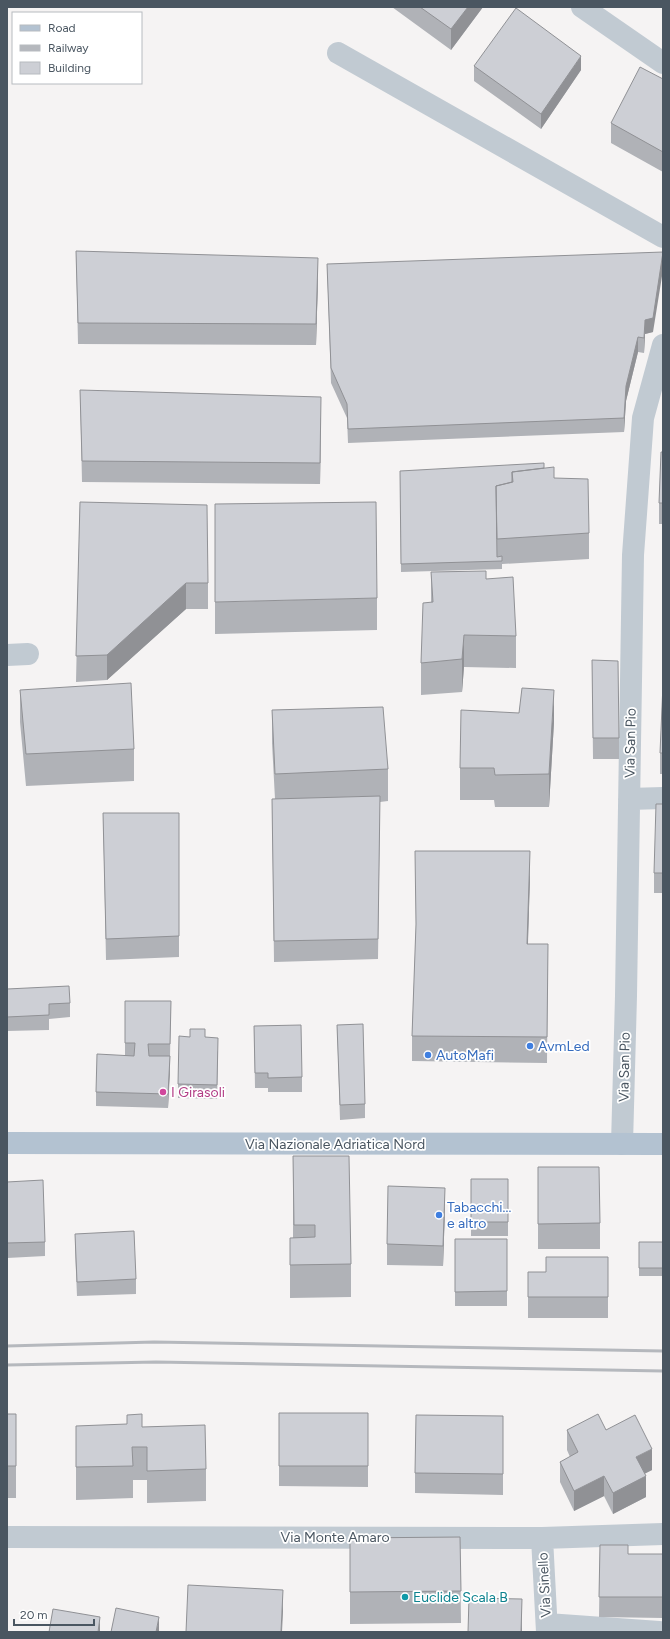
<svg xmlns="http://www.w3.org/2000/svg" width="670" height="1639" font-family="Figtree,sans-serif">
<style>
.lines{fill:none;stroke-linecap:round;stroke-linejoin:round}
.minor{stroke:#c1cad2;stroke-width:22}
.major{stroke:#b3c2d1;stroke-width:22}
.rail{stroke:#b5b8bd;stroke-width:3}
.wall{fill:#b0b2b7}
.shaded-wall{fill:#909195}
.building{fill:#cdcfd5;stroke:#909195}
.shop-dot{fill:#3f7fe0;stroke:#fff;stroke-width:1.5}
.hotel-dot{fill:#d1479c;stroke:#fff;stroke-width:1.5}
.culture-dot{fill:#0f9aa8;stroke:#fff;stroke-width:1.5}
.labels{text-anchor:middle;stroke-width:3.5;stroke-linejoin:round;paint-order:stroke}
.street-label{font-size:14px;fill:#4a5661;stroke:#fff}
.shop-label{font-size:14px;fill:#366cbe;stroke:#fff;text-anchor:start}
.hotel-label{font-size:14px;fill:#b23c85;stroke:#fff;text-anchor:start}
.culture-label{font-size:14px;fill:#0d838f;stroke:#fff;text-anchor:start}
</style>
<rect width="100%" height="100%" fill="#f5f3f3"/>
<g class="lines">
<!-- minor -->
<path class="minor" d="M582,7l81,56
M338,53l325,184
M7,655l21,-1
M629,799l34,-1
M622,1144l4,-148 7,-441 10,-137 20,-73
M7,1537l535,1 121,-4
M542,1538l5,94
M547,1624l112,8"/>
<!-- major -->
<path class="major" d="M7,1143l656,1"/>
<!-- rail -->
<path class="rail" d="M7,1346l147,-4 509,9
M7,1365l149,-3 507,9"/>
</g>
<!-- wall -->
<path class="wall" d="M392,7h91l-32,43z
M474,66l107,4 -40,59 -67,-48z
M663,79v93l-52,-29v-20z
M76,251l242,28 -2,66 -238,-1z
M327,264l326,68 -8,2 -1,19 -6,-1 -12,49 -2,31 -276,11 -1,-25 -16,-35z
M80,390l241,28 -1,66 -238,-2z
M663,452v72h-4v-21z
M544,468l10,10 35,55v26l-87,5v5l-101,3 -1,-101z
M80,502l128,81v26h-22l-79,71 -31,2z
M431,572l55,7 30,57v32l-52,-1 -2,25 -41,3v-32l10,-61z
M377,598v32l-162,4v-32z
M592,660l27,78v21h-26z
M663,684v90h-3v-21z
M20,690l114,59v32l-108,5 -6,-64z
M272,710l116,59v32l-8,1 -2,157 -104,3 -2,-163h3l-3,-56z
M554,722l-5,85h-54l-1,-7h-34v-32z
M663,804v89h-9v-20z
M103,813h76v144l-73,3z
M530,876l-2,68h20l-1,119 -135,-2v-25l4,-107z
M7,989l63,14v14l-21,2v11l-42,1z
M125,1001h46l-1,57 -2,50 -72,-2v-14l29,-37z
M337,1025l28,79v14l-25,2z
M254,1026l48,51v15h-34v-4h-13z
M205,1037l13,15 -1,47 -39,-1v-14z
M293,1156l58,108v33l-61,1v-60h3z
M538,1167l62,56v26h-62z
M471,1179h37v57h-37z
M7,1182l38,60v14l-38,2z
M445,1208l-2,58 -56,-1v-21z
M75,1234l61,45v15l-59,2 -2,-48z
M455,1239h52v67h-52z
M639,1242h24v34h-24z
M608,1257v61h-80v-46h18z
M279,1413h89v74l-89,-1z
M7,1414h9v84h-9z
M503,1416v79l-88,-2v-20z
M76,1426l66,1 64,42v32l-59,2v-23h-14v18l-57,2z
M567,1430h39l46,40 -8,4 2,23 -33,17 -9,-18 -30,15 -14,-29v-20l10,-5 -3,-7z
M460,1537l1,86 -111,1v-86z
M600,1545l28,9h35v64l-64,-1z"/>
<!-- shaded-wall -->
<path class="shaded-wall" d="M468,7h15l-32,43v-21z
M581,56v14l-40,59v-15z
M663,255v15l-10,62 -8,2 -1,19v-15l1,-18z
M318,258v21l-2,66v-21z
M638,337v15l-12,49 -2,31v-14l2,-32z
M321,397v21l-1,66v-21z
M186,583v26l-79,71v-25z
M464,635v32l-2,25v-33z
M554,690v32l-5,85v-33z
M530,851v25l-3,93v-25z
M170,1056v15l-2,37v-14z
M445,1188v20l-2,58v-20z
M652,1449v21l-16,8v-21z
M604,1476v20l-30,15v-20z
M646,1476v21l-33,17v-21z
M283,1590v21l-1,21h-1z
M522,1599v33h-1z
M100,1617v15h-2z
M159,1617v15h-3z"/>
<!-- building -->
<path class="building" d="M420,7h48l-17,22z
M516,8l65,48 -40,58 -67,-48z
M640,67l23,12v73l-52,-29z
M76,251l242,7 -2,66 -238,-1z
M663,252l-10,66 -8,2 -1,18 -6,-1 -12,49 -2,32 -276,11 -1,-25 -16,-36 -4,-104z
M80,390l241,7 -1,66 -238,-2z
M661,452h2v51h-4z
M544,463v5l-32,4v10l-16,4 1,71 5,-1v5l-101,3 -1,-93z
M554,467v11l34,1 1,54 -92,6 -1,-53 17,-4 -1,-10z
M80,502l127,3 1,78h-22l-79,72 -31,1z
M376,502l1,96 -162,4v-98z
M486,571v8l27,-2 3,59 -52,-1 -2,24 -41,4 2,-60 10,-1 -2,-30z
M592,660l26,1 1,77h-26z
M131,683l3,66 -108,5 -6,-64z
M663,685v68h-3l3,-69z
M522,688l32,2 -5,84 -54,1 -1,-7h-34l1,-58 58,3z
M383,707l5,62 -113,5 -3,-64z
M380,796l-2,143 -104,2 -2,-142z
M656,804h7v69h-9z
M103,813h76v123l-73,3z
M415,851h115l-3,93h21l-1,93 -135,-1 4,-112z
M69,986l1,17 -21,1v11l-42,2v-28z
M125,1001h46l-1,43h-22l1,12h21l-2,38 -72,-2 1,-38 37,2 1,-13h-10z
M363,1024l2,80 -25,1 -3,-80z
M301,1025l1,52 -34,1v-5h-13l-1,-47z
M190,1029h15v8l13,1 -1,47 -39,-1 1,-48 11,1z
M293,1156h56l2,108 -61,1v-27l25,-1v-12h-21z
M538,1167h61l1,56 -62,1z
M471,1179h37v43h-37z
M43,1180l2,62 -38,1v-61z
M388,1186l57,2 -2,58 -56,-2z
M134,1231l2,48 -59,3 -2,-48z
M455,1239h52v52l-52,1z
M639,1242h24v26h-24z
M546,1257h62v40h-80v-25h18z
M279,1413h89v53h-89z
M7,1414h9v52h-9z
M142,1414v13l63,-2 1,44 -59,2v-24h-15l1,19 -57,1v-41l51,-2v-9z
M598,1414l8,16 29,-15 17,34 -16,8 10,19 -33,17 -9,-17 -30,15 -14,-29 18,-10 -11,-22z
M416,1415l87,1v58l-88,-1z
M460,1537l1,54 -111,1v-54z
M600,1545h28v9h35v43h-64z
M188,1585l95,5 -2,42h-95z
M469,1598l53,1 -1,33h-53z
M116,1608l43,9 -3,15h-45z
M53,1609l47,8 -2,15h-49z"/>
<!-- markers -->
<g class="shop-dot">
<circle cx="530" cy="1046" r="4"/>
<circle cx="428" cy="1055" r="4"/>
<circle cx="439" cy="1215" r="4"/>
</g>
<circle class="hotel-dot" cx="163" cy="1092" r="4"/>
<circle class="culture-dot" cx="405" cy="1597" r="4"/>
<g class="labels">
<!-- street labels -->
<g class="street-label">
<text transform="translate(630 743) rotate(-89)" y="5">Via San Pio</text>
<text transform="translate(624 1067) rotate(-89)" y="5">Via San Pio</text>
<text x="335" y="1149">Via Nazionale Adriatica Nord</text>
<text x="335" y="1542">Via Monte Amaro</text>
<text transform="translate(544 1585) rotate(-93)" y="5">Via Sinello</text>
</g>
<!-- shop labels -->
<g class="shop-label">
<text x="538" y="1051">AvmLed</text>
<text x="436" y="1060">AutoMafi</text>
<text x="447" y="1212">Tabacchi...<tspan x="447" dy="16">e altro</tspan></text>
</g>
<!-- hotel labels -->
<g class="hotel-label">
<text x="171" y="1097">I Girasoli</text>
</g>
<!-- culture labels -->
<g class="culture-label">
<text x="413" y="1602">Euclide Scala B</text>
</g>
</g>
<!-- border -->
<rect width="670" height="1639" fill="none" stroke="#4a5661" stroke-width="16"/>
<!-- legend -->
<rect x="12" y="12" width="130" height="72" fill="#ffffff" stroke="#b7bbc0"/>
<rect x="20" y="25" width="20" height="6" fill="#b3c2d1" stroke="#b7bbc0"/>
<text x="48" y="32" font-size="12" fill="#4a5661">Road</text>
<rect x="20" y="45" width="20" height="6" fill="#b5b8bd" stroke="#b7bbc0"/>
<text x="48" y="52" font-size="12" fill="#4a5661">Railway</text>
<rect x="20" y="62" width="20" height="12" fill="#cdcfd5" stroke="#b7bbc0"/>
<text x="48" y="72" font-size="12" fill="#4a5661">Building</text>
<!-- scale -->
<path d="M14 1619v6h80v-6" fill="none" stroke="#4a5661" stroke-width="2"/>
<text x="20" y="1619" font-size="12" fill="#4a5661" stroke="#ffffff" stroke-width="3" paint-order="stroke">20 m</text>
</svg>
